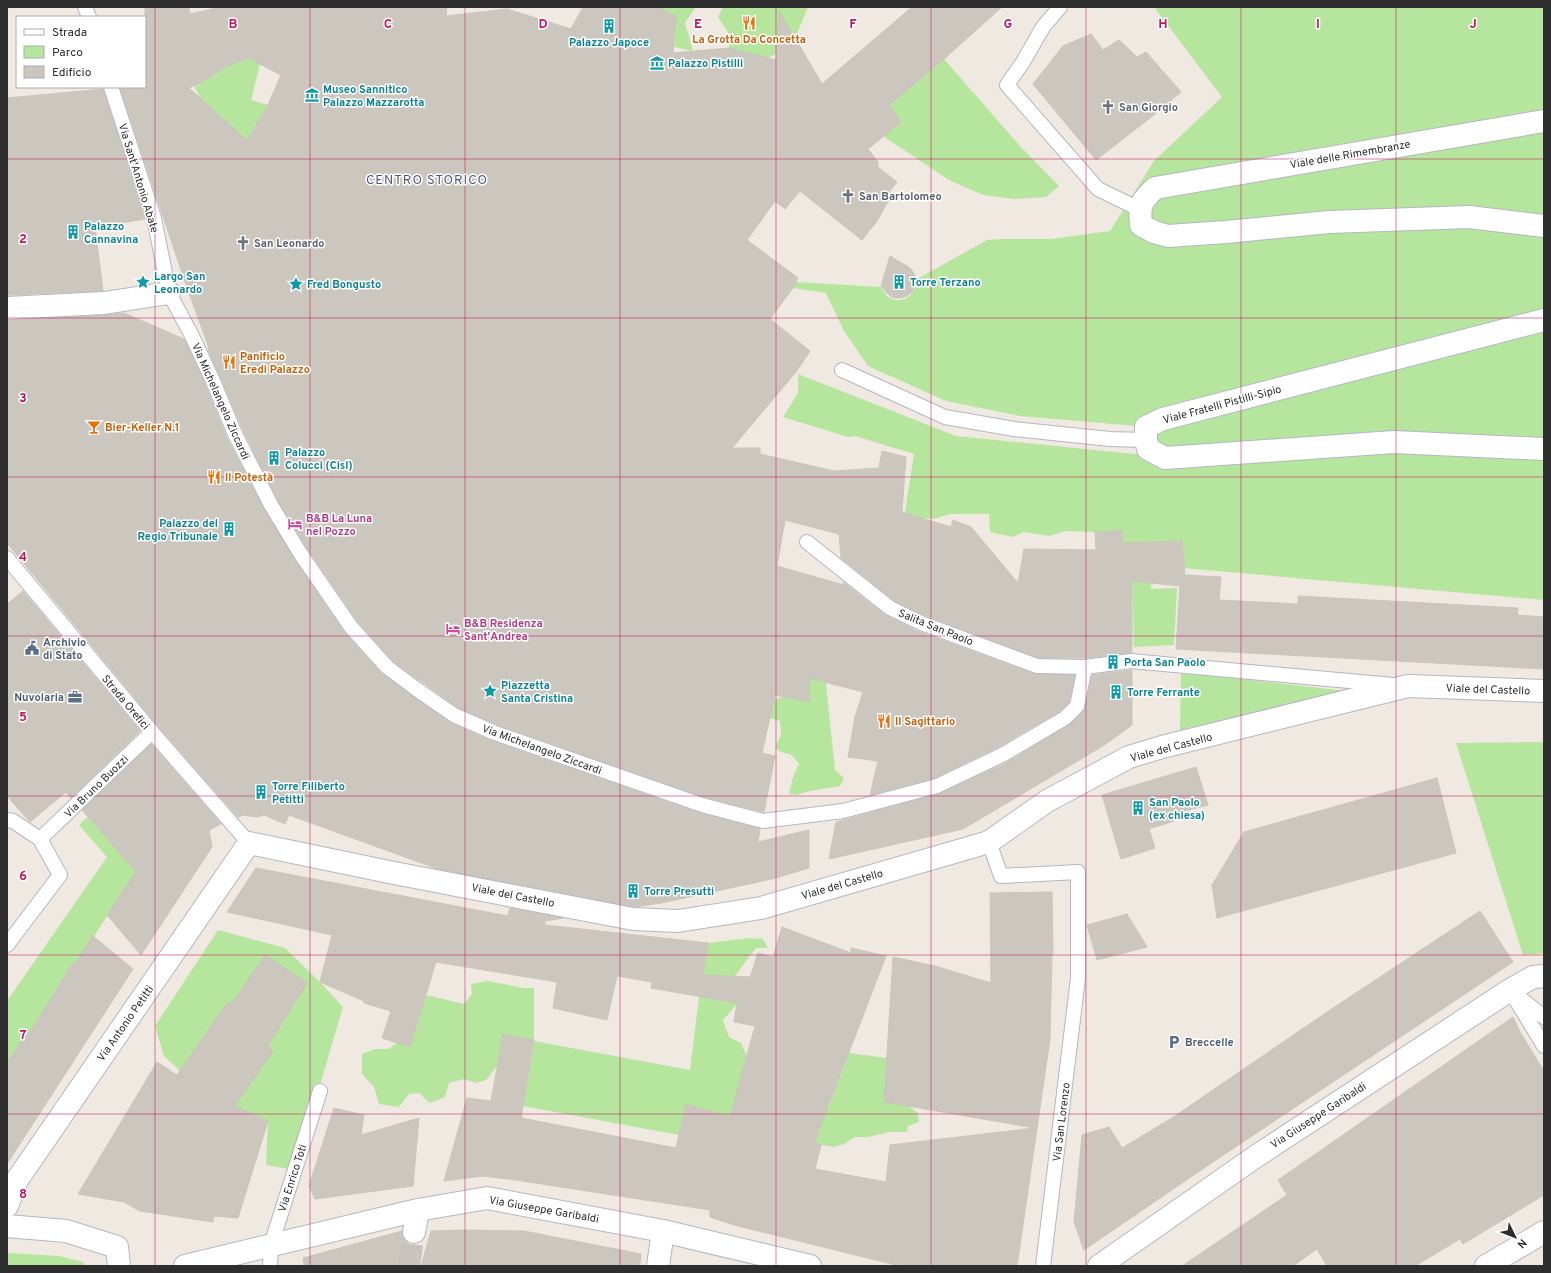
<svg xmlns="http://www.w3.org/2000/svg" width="1551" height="1273" font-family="Overpass,sans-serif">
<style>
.green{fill:#b6e59e}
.building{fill:#cbc7bf;stroke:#cbc5ba;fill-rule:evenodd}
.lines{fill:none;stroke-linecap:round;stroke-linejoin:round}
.street-tunnel{stroke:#c8c4bd;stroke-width:22;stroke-dasharray:22 11;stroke-linecap:butt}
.lane-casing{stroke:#b4b7c1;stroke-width:16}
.street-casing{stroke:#b4b7c1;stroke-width:24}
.lane{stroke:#fff;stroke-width:14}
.street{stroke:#fff;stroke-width:22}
.grid{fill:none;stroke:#c2185b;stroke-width:1;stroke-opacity:0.55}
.labels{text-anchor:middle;stroke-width:3;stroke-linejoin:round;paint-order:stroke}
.food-label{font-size:11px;font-weight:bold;fill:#c56008;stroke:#fff;text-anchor:start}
.culture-label{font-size:11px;font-weight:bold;fill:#0d838f;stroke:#fff;text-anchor:start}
.worship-label{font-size:11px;font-weight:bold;fill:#5b616d;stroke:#fff;text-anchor:start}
.street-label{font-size:11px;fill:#2e2e2e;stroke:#fff}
.hotel-label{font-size:11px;font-weight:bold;fill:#b23c85;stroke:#fff;text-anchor:start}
.service-label{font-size:11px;font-weight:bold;fill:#4e5e75;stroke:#fff;text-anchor:start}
.quarter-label{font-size:13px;letter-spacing:1px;fill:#4d5680;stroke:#fff}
.grid-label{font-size:13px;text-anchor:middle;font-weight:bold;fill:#c2185b;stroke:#fff;stroke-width:3;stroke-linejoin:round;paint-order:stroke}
</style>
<rect width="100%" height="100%" fill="#efe9e1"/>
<!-- green -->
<path class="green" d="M657,7h39l-11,16 8,28 -19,-4 2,-31z
M723,7h85l-13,31 -18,-1 -1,17 -8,4 -39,-10 -1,-16 -10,-15z
M1154,7h390v593l-360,-32 -2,-27 -28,1 -2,5 -1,42 26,-1 -3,57 -40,2 -2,-74 -7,-16 -3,-27 -27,2 -29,-1 -17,5 -26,-4 -10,5 -23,-5 -1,-18h-39l-17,5 -18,-2 -10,-5 9,-58 -59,-18 -7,1 -65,-20 15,-24v-19l158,62 188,19 -8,-29 -116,-10 -74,-15 -78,-35 -24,-35 -18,-38 -33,-5 3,-6 85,5c2,3 4,7 6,9 13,11 30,-1 30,-16l2,-2 68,-38 13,-1h51l59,-8 44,-70 68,-64z
M248,58l12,6 -9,36 17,5 -21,35 -46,-41 -7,-13 31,-19z
M944,59l75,86 40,41 -13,11 -32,2 -31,-4 -34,-15 -66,-44 18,-14 -12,-17z
M829,670l-3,14 9,86 9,8 -4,8 -31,5 -13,4 -7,-1 4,-17 6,-13 -7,-9 -11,-3 -6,-5 6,-12 -1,-14 -11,-3 -3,-15 17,-6 26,5v-16l-5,-10z
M1181,672l165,19 -166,39z
M1544,742v211l-21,2 -67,-212z
M88,817l32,37 23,-19 -3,41 -12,8 -98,151 -4,-2 -19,30v-62l100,-144 -28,-32z
M218,930l67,18 35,34 23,25 -24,81 -31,81 -22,-4 2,-44 -66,-30 -38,-35 -9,-30z
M750,938l13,1 5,9h-12l-25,33 5,10 1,13 -14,16 6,17 12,6 6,13 10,69 -71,-21 -7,31 -156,-29 11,-65 -30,-7 -6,31 -12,15 -10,3 -12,-4 -15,4 -4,14 -15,6 -11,-10 -10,1 -10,13 -20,-3 -5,-17 -12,-13v-20l13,-5h13l9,-6 29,-48 38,9 8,-10 -1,-10 17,-3 36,7h10v53l156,29 9,-73 9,-54z
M849,1053l38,5 -2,44 23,4 10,7 1,9 -11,4 -1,6h-17l-22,5h-13l-11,7 -10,3 -13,-2 -15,-9 5,-32 18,3z
M7,1253l52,3 24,6 2,4h-78z"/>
<!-- building -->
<path class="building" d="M145,7h44l1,7 31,-7h226l-1,9 61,-7 64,20 12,-22h74l19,9 -3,37 56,-5 47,12 3,-49 43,73 90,-77h90l-58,52 -55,46 12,17 -33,27 10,13v5l19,15 -10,13 3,3 -13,23 -15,19 -62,-49 -15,18 -10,-8 -28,39 51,38 -5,10 -23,31 40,32 -14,21 -64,76h28v6l74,17 45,-3 3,-17 24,6 -4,55 49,15 2,-7 18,7 47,56 6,-34 72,1 -1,-18 27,-2 1,13 59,-2 3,34 36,2 -2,23 79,4v-8l220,12 -1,7 27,2v52l-368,-20 4,-63 -48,-5v72l-47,5h-46l-115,-43 -29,-14 -54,-43 -2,-24 -54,-14 -8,46 67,19 -1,-3 42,33 32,16 117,43 41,1 -6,27 -9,9 -60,35 -66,32 -64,17 8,-34 -30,-4 7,-40 8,-25 -54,-14v24l-34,-7 -13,58 13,3 -11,56 -60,-15 -206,-72 -40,-17 -65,-47 -35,-39 -51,-74 -29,-47 -35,-71 -35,-81 2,2 -27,-75 -63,-188 25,-1zM248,58l33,17 -13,30 -21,35 -58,-52 20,-10 16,-11z
M1091,34l12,16 16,-10 18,17 9,-5 35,40 -31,26 -54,42 -63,-76 30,-38z
M103,89l42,130 -50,8 8,64 -96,4v-197z
M890,256l20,12 5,7v11l-3,6 -5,4 -7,2h-7l-5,-4 -7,-8z
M124,313l60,26 21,45 22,54 37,71 29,48 51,75 38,42 69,49 41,18 207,72 61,16 -2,13 51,-12v38l-37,11 -111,24 -27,4 -196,-38 -149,-54 -4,9 -21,-9 -7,2 -14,-2 -5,2 -80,-91 -151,-183v-223l98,-5z
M23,591l117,140 -69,67 -5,-6 -36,30 -23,-26v-192z
M1132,670v55l-29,21 -140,83 -134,30 7,-37 103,-28 69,-32 61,-37 14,-13 2,-4 7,-33z
M151,744l70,80 -12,6 3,17 -71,108 -34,-40 29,-43 -54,-62z
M1196,767l12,38 -36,9 2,7 -25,8 6,19 -34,11 -19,-64z
M1437,778l19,75 -239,65 -5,-33 32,-53z
M256,868l252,48 2,-8 53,10 -18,3v4l163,18 -5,32 47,2 8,-24 15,4 9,-30 69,26v-5l35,8 -71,185 6,4 -6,24 71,13 4,-37 145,-17 -151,-26 9,-145 42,9 56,17 -1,-90 62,-1 1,61h-1l-2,86 -33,227h-117l-166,-41 -24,-8v-7l-194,-30 -34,-4 -38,5 23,-83 24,3 12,-67 31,6 -13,78 155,30 10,-44 44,13 25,-91 -21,-4 3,-19 -86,-15 1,-6 -35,-6 -10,44 -54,-12 4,-26 -121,-20 -26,85 -28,-9 9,-27 -27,-8v-2l-44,-19 12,-47 -105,-23z
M1480,911l33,51 -309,206 -120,82 -10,-28 8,-87 27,-8 13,21 50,-30 158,-108z
M1127,914l20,33 -50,13 -10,-35z
M93,936l40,33 -126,195v-101l20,-31 2,2 44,-71 2,1z
M265,955l42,28 -39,63 5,5 -38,55 33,15 -30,97 -24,-2 -1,6 -73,-11 -16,-9 -46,-8 79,-132 20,13 49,-71 8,-3z
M1513,1017l7,15 24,39v124l-81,49 -3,-5 -45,27h-88l-10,-17 -24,17h-111l105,-71 -9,-15z
M334,1108l30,7 -3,20 58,-17 -6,68 -98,13 -6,-13z
M463,1230l61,1 117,23 -1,12h-219l10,-35z
M402,1231v6l6,5 -2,24h-102l-1,-8z"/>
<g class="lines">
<!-- street-tunnel -->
<path class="street-tunnel" d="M409,1266l5,-34"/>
<defs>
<path id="lane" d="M85,7l4,10
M1060,7l-17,20 -20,35 -16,23 91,104 41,20
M111,87l43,131 15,75 23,43 21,45 22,53 36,71 29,48 51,74 36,40 32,24 35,24 41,18 207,72 61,16 80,-10 94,-25 67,-32 61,-36 12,-12 8,-39
M842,370l103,47 69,12 96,10 36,1
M807,542l83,66 31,15 116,43 48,1 46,-6 262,24
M7,558l145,174 97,111
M7,820l6,1 27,18 112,-107
M989,842l12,34 77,-4v106l-35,288
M7,945l53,-70 -20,-36
M1544,1017l-34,-27 34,56
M270,1266l1,-21 49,-154"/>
<path id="street" d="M1544,121l-389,67c-14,14 -16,16 -14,37l13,7 14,4 58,-4 103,-10 140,-5 75,9
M7,308l97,-5 65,-10
M1544,320l-381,99 -17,8v13l2,9 17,9 229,-16 150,7
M7,1206l10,-26 232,-337 145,30 239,46 45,2 83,-13 228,-66 58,-41 82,-44 33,-10 246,-61 136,5
M7,1226l59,5 51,16 2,19
M414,1232l4,-22
M185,1266l233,-56 69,-12 176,33 147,35
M658,1266l5,-35
M1099,1266l156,-109 255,-167 23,-13 11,-1
M1486,1266l58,-34"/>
</defs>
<!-- lane casing -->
<use href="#lane" class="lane-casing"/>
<!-- street casing -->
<use href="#street" class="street-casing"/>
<!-- lane -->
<use href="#lane" class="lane"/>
<!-- street -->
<use href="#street" class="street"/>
</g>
<!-- grid -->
<path class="grid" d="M155,7v1259M310,7v1259M465,7v1259M620,7v1259M776,7v1259M931,7v1259M1086,7v1259M1241,7v1259M1396,7v1259M7,159h1537M7,318h1537M7,477h1537M7,636h1537M7,796h1537M7,955h1537M7,1114h1537"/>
<!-- icons -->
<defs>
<symbol id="restaurant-bare" viewBox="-9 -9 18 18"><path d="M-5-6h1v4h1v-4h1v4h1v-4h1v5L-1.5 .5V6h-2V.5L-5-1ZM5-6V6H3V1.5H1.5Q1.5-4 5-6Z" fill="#e8710a" stroke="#fff" stroke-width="2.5" paint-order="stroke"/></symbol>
<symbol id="building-bare" viewBox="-9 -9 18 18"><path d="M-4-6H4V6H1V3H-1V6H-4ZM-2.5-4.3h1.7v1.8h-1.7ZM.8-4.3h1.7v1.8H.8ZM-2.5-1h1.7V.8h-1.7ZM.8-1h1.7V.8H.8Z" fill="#0f9aa8" stroke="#fff" stroke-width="2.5" paint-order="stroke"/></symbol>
<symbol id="museum-bare" viewBox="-9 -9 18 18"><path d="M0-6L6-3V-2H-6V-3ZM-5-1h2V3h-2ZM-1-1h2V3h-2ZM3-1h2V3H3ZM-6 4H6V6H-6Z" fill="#0f9aa8" stroke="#fff" stroke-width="2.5" paint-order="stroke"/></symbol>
<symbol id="church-bare" viewBox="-9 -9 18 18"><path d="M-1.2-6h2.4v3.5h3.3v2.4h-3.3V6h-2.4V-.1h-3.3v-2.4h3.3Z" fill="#6b7280" stroke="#fff" stroke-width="2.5" paint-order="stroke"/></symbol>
<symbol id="sight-bare" viewBox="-9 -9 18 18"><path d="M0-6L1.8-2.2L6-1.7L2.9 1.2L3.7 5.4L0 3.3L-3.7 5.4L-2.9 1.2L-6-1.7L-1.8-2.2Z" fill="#0f9aa8" stroke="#fff" stroke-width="2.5" paint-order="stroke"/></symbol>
<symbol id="bar-bare" viewBox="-9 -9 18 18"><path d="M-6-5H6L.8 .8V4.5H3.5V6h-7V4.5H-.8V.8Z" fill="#e8710a" stroke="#fff" stroke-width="2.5" paint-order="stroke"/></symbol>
<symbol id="hotel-bare" viewBox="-9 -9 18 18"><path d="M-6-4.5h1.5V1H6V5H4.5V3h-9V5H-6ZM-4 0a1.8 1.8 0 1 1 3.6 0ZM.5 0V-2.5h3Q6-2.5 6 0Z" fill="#d1479c" stroke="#fff" stroke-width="2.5" paint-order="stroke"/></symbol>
<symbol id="civic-bare" viewBox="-9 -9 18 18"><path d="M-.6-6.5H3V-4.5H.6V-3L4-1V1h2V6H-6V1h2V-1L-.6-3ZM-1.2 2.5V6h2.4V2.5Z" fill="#5c6f8a" stroke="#fff" stroke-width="2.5" paint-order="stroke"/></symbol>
<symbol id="office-bare" viewBox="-9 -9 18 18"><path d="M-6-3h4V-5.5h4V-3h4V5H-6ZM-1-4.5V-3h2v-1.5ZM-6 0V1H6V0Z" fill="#5c6f8a" stroke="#fff" stroke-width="2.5" paint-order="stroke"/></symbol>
<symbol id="parking-bare" viewBox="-9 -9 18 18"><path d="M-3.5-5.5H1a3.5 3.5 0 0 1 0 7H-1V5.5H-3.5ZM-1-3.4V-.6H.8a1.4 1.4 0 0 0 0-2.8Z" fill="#5c6f8a" stroke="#fff" stroke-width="2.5" paint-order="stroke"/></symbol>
</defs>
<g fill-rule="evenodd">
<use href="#restaurant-bare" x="739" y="13" width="20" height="20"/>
<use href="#building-bare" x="599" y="16" width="20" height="20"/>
<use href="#museum-bare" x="647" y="53" width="20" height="20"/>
<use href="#museum-bare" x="302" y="85" width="20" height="20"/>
<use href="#church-bare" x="1098" y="97" width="20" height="20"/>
<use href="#church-bare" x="838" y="186" width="20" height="20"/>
<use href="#building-bare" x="63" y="222" width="20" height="20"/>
<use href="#church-bare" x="233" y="233" width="20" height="20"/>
<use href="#sight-bare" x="133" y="272" width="20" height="20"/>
<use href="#building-bare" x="889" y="272" width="20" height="20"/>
<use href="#sight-bare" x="286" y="274" width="20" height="20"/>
<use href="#restaurant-bare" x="219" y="352" width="20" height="20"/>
<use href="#bar-bare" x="84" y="417" width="20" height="20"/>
<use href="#building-bare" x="264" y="448" width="20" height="20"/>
<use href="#restaurant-bare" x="204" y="467" width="20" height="20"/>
<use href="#hotel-bare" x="285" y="514" width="20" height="20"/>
<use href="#building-bare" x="219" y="519" width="20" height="20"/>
<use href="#hotel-bare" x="443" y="619" width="20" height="20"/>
<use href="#civic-bare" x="22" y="638" width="20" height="20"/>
<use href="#building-bare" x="1103" y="652" width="20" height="20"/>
<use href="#sight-bare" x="480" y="681" width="20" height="20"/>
<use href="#building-bare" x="1106" y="682" width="20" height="20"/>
<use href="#office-bare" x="65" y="687" width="20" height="20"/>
<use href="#restaurant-bare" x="874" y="711" width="20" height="20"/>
<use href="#building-bare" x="251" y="782" width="20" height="20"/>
<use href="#building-bare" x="1128" y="798" width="20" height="20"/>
<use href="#building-bare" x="623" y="881" width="20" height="20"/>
<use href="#parking-bare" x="1164" y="1032" width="20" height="20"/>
</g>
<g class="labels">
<!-- food labels -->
<g class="food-label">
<text x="749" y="43" text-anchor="middle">La Grotta Da Concetta</text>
<text x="240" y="360">Panificio<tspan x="240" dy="13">Eredi Palazzo</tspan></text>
<text x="105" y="431">Bier-Keller N.1</text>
<text x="225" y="481">Il Potestà</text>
<text x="895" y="725">Il Sagittario</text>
</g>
<!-- culture labels -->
<g class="culture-label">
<text x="609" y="46" text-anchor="middle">Palazzo Japoce</text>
<text x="668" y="67">Palazzo Pistilli</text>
<text x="323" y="93">Museo Sannitico<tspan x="323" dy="13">Palazzo Mazzarotta</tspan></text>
<text x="84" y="230">Palazzo<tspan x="84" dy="13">Cannavina</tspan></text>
<text x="154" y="280">Largo San<tspan x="154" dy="13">Leonardo</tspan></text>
<text x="910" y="286">Torre Terzano</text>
<text x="307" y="288">Fred Bongusto</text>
<text x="285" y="456">Palazzo<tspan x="285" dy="13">Colucci (Cisl)</tspan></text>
<text x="218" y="527" text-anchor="end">Palazzo del<tspan x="218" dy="13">Regio Tribunale</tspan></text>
<text x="1124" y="666">Porta San Paolo</text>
<text x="501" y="689">Piazzetta<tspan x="501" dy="13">Santa Cristina</tspan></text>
<text x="1127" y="696">Torre Ferrante</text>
<text x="272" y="790">Torre Filiberto<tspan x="272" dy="13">Petitti</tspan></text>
<text x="1149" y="806">San Paolo<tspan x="1149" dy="13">(ex chiesa)</tspan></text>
<text x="644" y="895">Torre Presutti</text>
</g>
<!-- worship labels -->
<g class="worship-label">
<text x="1119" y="111">San Giorgio</text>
<text x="859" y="200">San Bartolomeo</text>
<text x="254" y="247">San Leonardo</text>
</g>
<!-- street labels -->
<g class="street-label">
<text transform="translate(1350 154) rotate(-10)" y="4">Viale delle Rimembranze</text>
<text transform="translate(139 178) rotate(73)" y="4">Via Sant'Antonio Abate</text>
<text transform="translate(221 401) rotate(66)" y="4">Via Michelangelo Ziccardi</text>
<text transform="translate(1222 404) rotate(-15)" y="4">Viale Fratelli Pistilli-Sipio</text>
<text transform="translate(936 627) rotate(22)" y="4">Salita San Paolo</text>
<text transform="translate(1488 689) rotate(2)" y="4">Viale del Castello</text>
<text transform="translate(126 702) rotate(50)" y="4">Strada Orefici</text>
<text transform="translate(1171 747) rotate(-15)" y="4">Viale del Castello</text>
<text transform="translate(542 749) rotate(20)" y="4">Via Michelangelo Ziccardi</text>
<text transform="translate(96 786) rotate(-44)" y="4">Via Bruno Buozzi</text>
<text transform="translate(842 884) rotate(-16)" y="4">Viale del Castello</text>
<text transform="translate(513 895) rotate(11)" y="4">Viale del Castello</text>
<text transform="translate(125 1023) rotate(-55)" y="4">Via Antonio Petitti</text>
<text transform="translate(1318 1115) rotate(-33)" y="4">Via Giuseppe Garibaldi</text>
<text transform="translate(1061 1122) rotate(-83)" y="4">Via San Lorenzo</text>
<text transform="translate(292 1178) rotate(-72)" y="4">Via Enrico Toti</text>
<text transform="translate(544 1209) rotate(10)" y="4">Via Giuseppe Garibaldi</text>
</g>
<!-- hotel labels -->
<g class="hotel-label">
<text x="306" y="522">B&amp;B La Luna<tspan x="306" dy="13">nel Pozzo</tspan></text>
<text x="464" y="627">B&amp;B Residenza<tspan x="464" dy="13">Sant'Andrea</tspan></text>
</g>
<!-- service labels -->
<g class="service-label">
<text x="43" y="646">Archivio<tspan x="43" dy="13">di Stato</tspan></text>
<text x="64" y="701" text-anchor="end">Nuvolaria</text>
<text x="1185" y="1046">Breccelle</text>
</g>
<!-- quarter labels -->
<g class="quarter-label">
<text x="427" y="184">CENTRO STORICO</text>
</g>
</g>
<g class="grid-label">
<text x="233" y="28">B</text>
<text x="388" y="28">C</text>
<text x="543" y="28">D</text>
<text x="698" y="28">E</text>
<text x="853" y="28">F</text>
<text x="1008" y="28">G</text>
<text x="1163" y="28">H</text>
<text x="1318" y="28">I</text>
<text x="1473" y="28">J</text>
<text x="23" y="243">2</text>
<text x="23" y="402">3</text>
<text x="23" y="561">4</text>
<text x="23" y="721">5</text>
<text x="23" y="880">6</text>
<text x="23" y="1039">7</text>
<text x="23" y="1198">8</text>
</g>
<!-- border -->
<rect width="1551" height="1273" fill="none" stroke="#2e2e2e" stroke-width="16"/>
<!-- legend -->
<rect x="16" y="16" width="130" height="72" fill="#ffffff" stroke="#ababab"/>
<rect x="24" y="29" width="20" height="6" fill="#ffffff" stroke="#ababab"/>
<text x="52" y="36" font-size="12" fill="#2e2e2e">Strada</text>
<rect x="24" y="46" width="20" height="12" fill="#b6e59e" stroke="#ababab"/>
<text x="52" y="56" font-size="12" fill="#2e2e2e">Parco</text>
<rect x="24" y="66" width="20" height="12" fill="#cbc7bf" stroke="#ababab"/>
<text x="52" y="76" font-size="12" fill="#2e2e2e">Edificio</text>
<!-- north arrow -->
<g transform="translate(1515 1237) rotate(133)" stroke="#ffffff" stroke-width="3" paint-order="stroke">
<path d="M0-3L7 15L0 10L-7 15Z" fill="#2e2e2e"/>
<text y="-6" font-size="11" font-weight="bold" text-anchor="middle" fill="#2e2e2e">N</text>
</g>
</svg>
